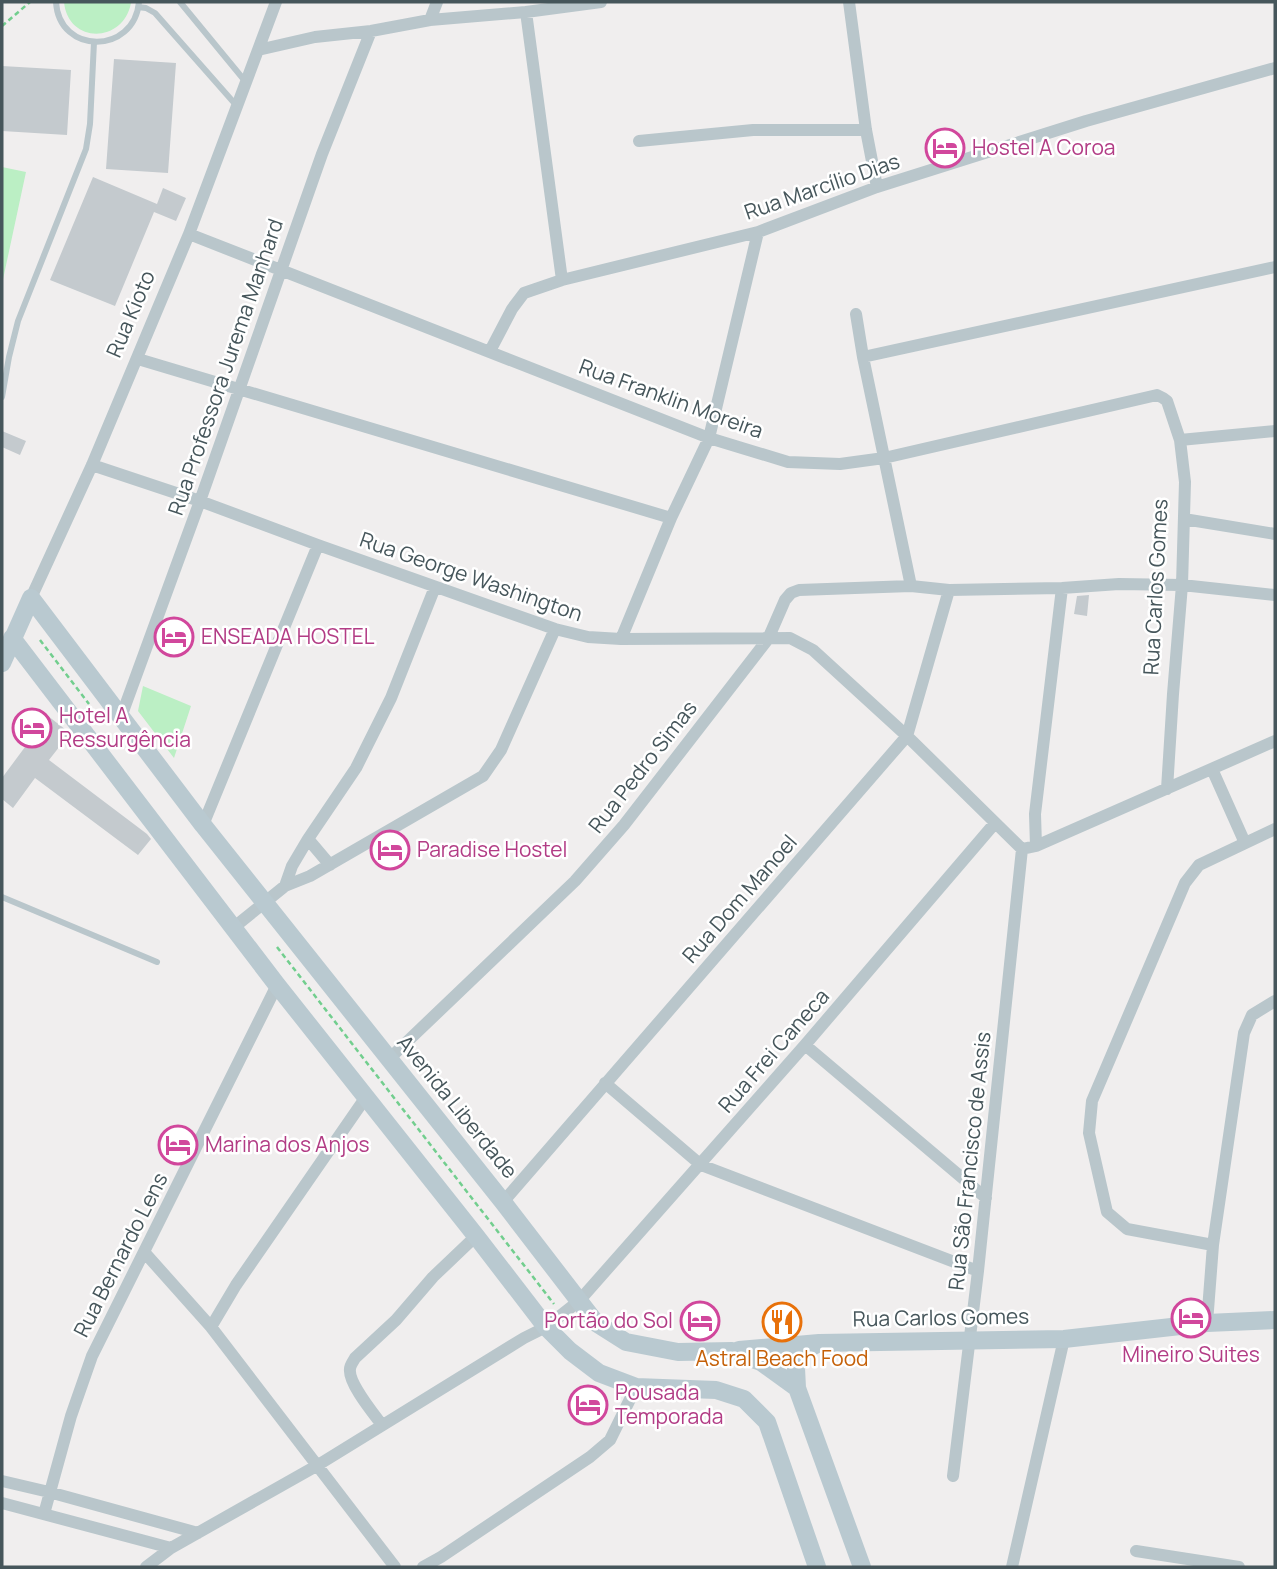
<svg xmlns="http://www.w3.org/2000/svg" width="1277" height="1569" font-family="Manrope,sans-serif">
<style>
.green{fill:#bbefc4}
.building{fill:#c4cace}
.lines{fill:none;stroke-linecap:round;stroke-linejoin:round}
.path{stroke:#72ce8e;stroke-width:2.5;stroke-dasharray:5 3.5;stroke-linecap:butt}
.lane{stroke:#b9c6cb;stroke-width:6}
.street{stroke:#b9c6cb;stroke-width:12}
.secondary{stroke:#b9c9d0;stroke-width:18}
.labels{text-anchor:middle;stroke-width:5;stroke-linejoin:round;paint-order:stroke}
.hotel-label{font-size:21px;fill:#b23c85;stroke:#fff;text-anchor:start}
.street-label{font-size:21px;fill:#46565b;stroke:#fff}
.food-label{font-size:21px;fill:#c56008;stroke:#fff}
</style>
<rect width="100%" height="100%" fill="#f0eeee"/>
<!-- green -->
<path class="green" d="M64,2h67v1c-8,41 -63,41 -67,-1z
M2,167l24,5 -24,112z
M143,686l48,20 -17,52 -36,-47z"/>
<!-- building -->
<path class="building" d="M114,59l62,4 -8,110 -62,-4z
M2,66l69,4 -4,65 -65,-4z
M93,177l64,27 6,-16 23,10 -10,23 -22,-9 -39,94 -65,-26z
M2,431l24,10 -6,14 -18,-8z
M1089,595l-2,21 -13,-2 3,-18z
M48,716l22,17 -21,27 98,74 4,5 -13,16 -103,-77 -22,30 -11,-9v-21z"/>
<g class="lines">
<!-- path -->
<path class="path" d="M2,26l28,-24
M40,640l49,64
M277,947l277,357"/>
<!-- lane -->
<path class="lane" d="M56,2c3,53 78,53 83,0
M180,2l65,79
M138,7l8,1 9,5 81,92
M2,397l7,-40 9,-36 68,-172 4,-25 4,-82
M2,897l155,65"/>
<!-- street -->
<path class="street" d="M849,2l17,128 11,57
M526,12l36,268
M430,20l7,-18
M258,50l57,-13 56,-6 59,-11 96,-8 75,-10
M639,141l114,-11h113
M189,234l520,204 79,24 52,2 44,-6 273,-63 6,3 4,3 13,39 5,42 -3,103 -9,109 -6,95
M856,314l7,43 48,229
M490,351l22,-42 12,-16 38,-13 196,-48 119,-45 209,-66 189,-53
M863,357l412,-90
M138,359l533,159
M1180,440l95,-9
M92,465l108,36 118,44 237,84 33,8 33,2 169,-1 23,12 94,86 115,113
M1184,519l91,15
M31,598l61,-133 97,-231 87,-232
M621,639l50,-121 38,-80 49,-206
M121,717l79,-216 122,-347 49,-123
M1212,769l33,74
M203,825l115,-280
M308,839l22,26
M1036,846l-1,-32 27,-226
M1022,849l14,-3 239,-105
M285,886l7,-20 16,-27 48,-71 35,-70 44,-111
M233,928l52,-42 25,-10 173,-100 18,-26 54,-121
M805,1045l181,153
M389,1059l186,-178 49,-56 144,-186 17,-39 6,-7 8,-3 112,-4 38,4 113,-2 57,-4 63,1 93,10
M605,1083l96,82 277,106
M503,1202l404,-466 42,-146
M1213,1245l-86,-16 -20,-17 -18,-79 3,-32 93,-218 14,-18 76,-36
M145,1253l66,74 184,240
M1207,1323l6,-78 31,-212 8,-18 23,-14
M211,1327l25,-42 130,-188
M382,1425c-9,-12 -34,-42 -32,-56 0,-4 3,-7 5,-11l41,-38 37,-43 43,-41
M953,1476l25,-205 44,-422
M2,1481l47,11 149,41
M2,1503l169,45
M44,1514l27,-98 21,-60 185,-371
M1136,1551l103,16
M146,1567l25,-19 147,-83 206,-127 22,-11 33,-26 226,-256 190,-222
M423,1567l18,-10 149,-100 20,-17 26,-53
M1012,1567l52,-228"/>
<!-- secondary -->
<path class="secondary" d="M12,638l265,347 199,251 70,91 24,24 29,22 37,14 80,3 28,9 23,23 50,145
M2,663l29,-65 172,227 300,377 93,121 30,19 52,10 54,-1 29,11 36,26 65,179
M739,1350l80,-7 245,-4 143,-16 68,-3
M797,1388l-1,-20 5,-15 18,-10"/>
</g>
<!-- icons -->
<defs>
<symbol id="hotel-ring" viewBox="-11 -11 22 22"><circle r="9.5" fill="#fff" stroke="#d1479c" stroke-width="1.5"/><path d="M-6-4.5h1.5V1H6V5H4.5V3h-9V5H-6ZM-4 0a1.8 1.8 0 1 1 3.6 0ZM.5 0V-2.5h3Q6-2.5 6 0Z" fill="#d1479c"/></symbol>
<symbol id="restaurant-ring" viewBox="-11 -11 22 22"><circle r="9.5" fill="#fff" stroke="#e8710a" stroke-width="1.5"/><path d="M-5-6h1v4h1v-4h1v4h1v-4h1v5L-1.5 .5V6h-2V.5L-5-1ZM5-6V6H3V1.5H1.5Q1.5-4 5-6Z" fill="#e8710a"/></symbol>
</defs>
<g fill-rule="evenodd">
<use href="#hotel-ring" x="923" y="126" width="44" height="44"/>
<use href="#hotel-ring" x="152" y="615" width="44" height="44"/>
<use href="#hotel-ring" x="10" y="706" width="44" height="44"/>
<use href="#hotel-ring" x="368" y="828" width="44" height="44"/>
<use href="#hotel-ring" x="156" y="1123" width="44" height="44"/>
<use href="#hotel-ring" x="1169" y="1296" width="44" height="44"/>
<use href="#hotel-ring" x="678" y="1299" width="44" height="44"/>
<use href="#restaurant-ring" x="760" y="1300" width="44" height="44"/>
<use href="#hotel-ring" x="566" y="1383" width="44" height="44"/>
</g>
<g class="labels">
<!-- hotel labels -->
<g class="hotel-label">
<text x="972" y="155">Hostel A Coroa</text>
<text x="201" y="644">ENSEADA HOSTEL</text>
<text x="59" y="723">Hotel A<tspan x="59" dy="24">Ressurgência</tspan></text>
<text x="417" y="857">Paradise Hostel</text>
<text x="205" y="1152">Marina dos Anjos</text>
<text x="673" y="1328" text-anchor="end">Portão do Sol</text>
<text x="1191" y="1362" text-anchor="middle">Mineiro Suites</text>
<text x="615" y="1400">Pousada<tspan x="615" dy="24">Temporada</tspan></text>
</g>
<!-- street labels -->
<g class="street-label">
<text transform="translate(822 187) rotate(-19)" y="7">Rua Marcílio Dias</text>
<text transform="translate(131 314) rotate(-67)" y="7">Rua Kioto</text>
<text transform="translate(226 367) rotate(-71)" y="7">Rua Professora Jurema Manhard</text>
<text transform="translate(671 399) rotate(20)" y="7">Rua Franklin Moreira</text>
<text transform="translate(471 577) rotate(19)" y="7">Rua George Washington</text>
<text transform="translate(1156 587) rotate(-87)" y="7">Rua Carlos Gomes</text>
<text transform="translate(643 767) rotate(-52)" y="7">Rua Pedro Simas</text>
<text transform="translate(740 899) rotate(-49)" y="7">Rua Dom Manoel</text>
<text transform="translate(774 1051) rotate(-49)" y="7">Rua Frei Caneca</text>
<text transform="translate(457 1107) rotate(51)" y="7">Avenida Liberdade</text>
<text transform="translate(970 1161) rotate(-84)" y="7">Rua São Francisco de Assis</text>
<text transform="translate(121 1255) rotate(-63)" y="7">Rua Bernardo Lens</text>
<text transform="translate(941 1318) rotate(-1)" y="7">Rua Carlos Gomes</text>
</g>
<!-- food labels -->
<g class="food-label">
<text x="782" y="1366">Astral Beach Food</text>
</g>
</g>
<!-- border -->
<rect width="1277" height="1569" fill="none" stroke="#46565b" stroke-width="7"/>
</svg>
